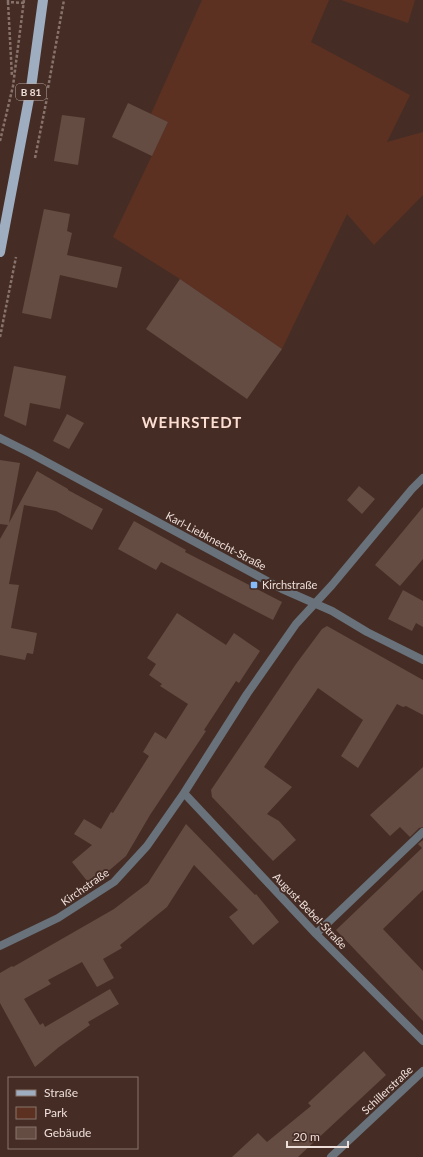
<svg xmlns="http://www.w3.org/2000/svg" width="423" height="1157" font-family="Lato,sans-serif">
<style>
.green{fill:#5d3121}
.building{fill:#654c42}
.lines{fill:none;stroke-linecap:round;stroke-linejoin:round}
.path{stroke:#88736c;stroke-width:2.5;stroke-dasharray:3 2;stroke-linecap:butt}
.street{stroke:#69717a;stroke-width:8}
.primary{stroke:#9eadc0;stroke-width:10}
.poi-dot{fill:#86bbfb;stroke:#452d25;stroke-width:1.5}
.labels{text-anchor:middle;stroke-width:4;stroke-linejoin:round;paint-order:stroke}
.shield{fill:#452d25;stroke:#bba9a3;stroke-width:1}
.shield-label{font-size:10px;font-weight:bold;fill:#eeded9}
.street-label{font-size:11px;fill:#eeded9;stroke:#452d25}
.poi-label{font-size:11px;fill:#eeded9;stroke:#452d25;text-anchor:start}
.district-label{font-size:15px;font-weight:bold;letter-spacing:1px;fill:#fcddd1;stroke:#452d25}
</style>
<rect width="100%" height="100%" fill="#452d25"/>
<!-- green -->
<path class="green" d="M202,0h127l-18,42 99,53 -23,47 36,-10v63l-49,50 -27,-31 -65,135 -102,-70 -67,-42 55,-115 -17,-8z
M341,0h74l-7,23z"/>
<!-- building -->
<path class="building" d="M128,103l40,19 -16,34 -40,-19z
M62,115l23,3 -7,47 -24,-4z
M44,209l26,5 -3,17 5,2 -5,22 55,12 -5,21 -57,-13 -9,44 -29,-6z
M180,279l102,70 -35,50 -101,-70z
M14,366l52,10 -6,33 -30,-6 -4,23 -22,-10z
M67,414l17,9 -15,26 -16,-8z
M0,460l20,3 -11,60 28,-52 31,18v1l35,19 -11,21 -36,-19 -32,-6 -15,79 10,1 -8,43 26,5 -4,21 -6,-1 -2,7 -25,-5v-116l8,-14 -8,-1z
M359,486l16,13 -13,15 -15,-14z
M423,507v52l-23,27 -25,-21z
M134,521l52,29 -1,2 97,50 -9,18 -112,-58 -5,8 -38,-21z
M403,590l20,11v26l-7,-4 -4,8 -24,-12z
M177,613l49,32 8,-12 26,18 -21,32 -3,-2 -32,49 2,1 -56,84 -24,41 -35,30 -19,-24 20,-17 -18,-11 10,-15 17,10 10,-17 2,1 36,-57 -6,-4 12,-20 11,7 22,-35 -28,-18 2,-2 -13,-9 7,-11 -9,-6z
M327,626l96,54v35l-17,-9 -3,1 -6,-3 -39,64 -17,-12 22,-36 -45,-32 -54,79 28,20 -25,27 12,7 17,19 -23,21 -61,-64 -1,-7 85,-126 26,-35z
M423,767v60l-4,1 -9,9 -10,-10 -10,9 -20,-21z
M186,824l69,71 1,-1 23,28 -26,23 -24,-28 9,-7 -44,-45 -27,42 -47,38 2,3 -19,11 11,19 -17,9 -15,-25 -34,18 3,4 -27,15 16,26 3,-2 2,4 65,-38 9,15 -31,18 2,3 -31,22 -24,20 -35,-64v-30l12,-7 1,1 101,-58 34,-26z
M423,840v50l-40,39 40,42v50l-87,-91 86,-82 -4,-4z
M364,1051l22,24 -88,82h-66l26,-24 9,9 44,-36 -3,-3z"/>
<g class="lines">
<!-- path -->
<path class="path" d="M8,0v2l17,1
M8,2l4,75
M48,88l16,-88
M0,141l13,-55 11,-86
M35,158l12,-60
M0,337l16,-80"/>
<!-- street -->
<path class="street" d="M0,438l30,15 252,136 50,22 35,21 56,28
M184,793l132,141 107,107
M316,934l107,-102
M0,946l58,-28 56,-36 33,-36 37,-53 63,-99 49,-70 36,-39 80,-96 11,-11
M331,1157l92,-86"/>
<!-- primary -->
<path class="primary" d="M0,252l31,-164 12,-88"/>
</g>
<!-- markers -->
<rect class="poi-dot" x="250" y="581" width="8" height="8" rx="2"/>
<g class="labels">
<!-- shield labels -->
<rect class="shield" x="16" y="84" width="30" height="16" rx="3"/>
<g class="shield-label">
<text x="31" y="96">B 81</text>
</g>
<!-- street labels -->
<g class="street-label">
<text transform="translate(216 541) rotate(28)" y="4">Karl-Liebknecht-Straße</text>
<text transform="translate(85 887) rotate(-35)" y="4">Kirchstraße</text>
<text transform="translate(310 911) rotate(46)" y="4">August-Bebel-Straße</text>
<text transform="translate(387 1090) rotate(-43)" y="4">Schillerstraße</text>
</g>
<!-- poi labels -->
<g class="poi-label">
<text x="262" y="589">Kirchstraße</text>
</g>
<!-- district labels -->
<g class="district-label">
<text x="192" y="428">WEHRSTEDT</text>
</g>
</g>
<!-- legend -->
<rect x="8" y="1077" width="130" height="72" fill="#452d25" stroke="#89746d"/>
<rect x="16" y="1090" width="20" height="6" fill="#9eadc0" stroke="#89746d"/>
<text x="44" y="1097" font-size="12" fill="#eeded9">Straße</text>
<rect x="16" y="1107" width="20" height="12" fill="#5d3121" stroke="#89746d"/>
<text x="44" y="1117" font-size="12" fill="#eeded9">Park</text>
<rect x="16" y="1127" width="20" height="12" fill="#654c42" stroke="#89746d"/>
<text x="44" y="1137" font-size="12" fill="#eeded9">Gebäude</text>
<!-- scale -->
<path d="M287 1141v6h61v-6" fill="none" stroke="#eeded9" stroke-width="2"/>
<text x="293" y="1141" font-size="12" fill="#eeded9" stroke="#452d25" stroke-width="3" paint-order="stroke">20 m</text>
</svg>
